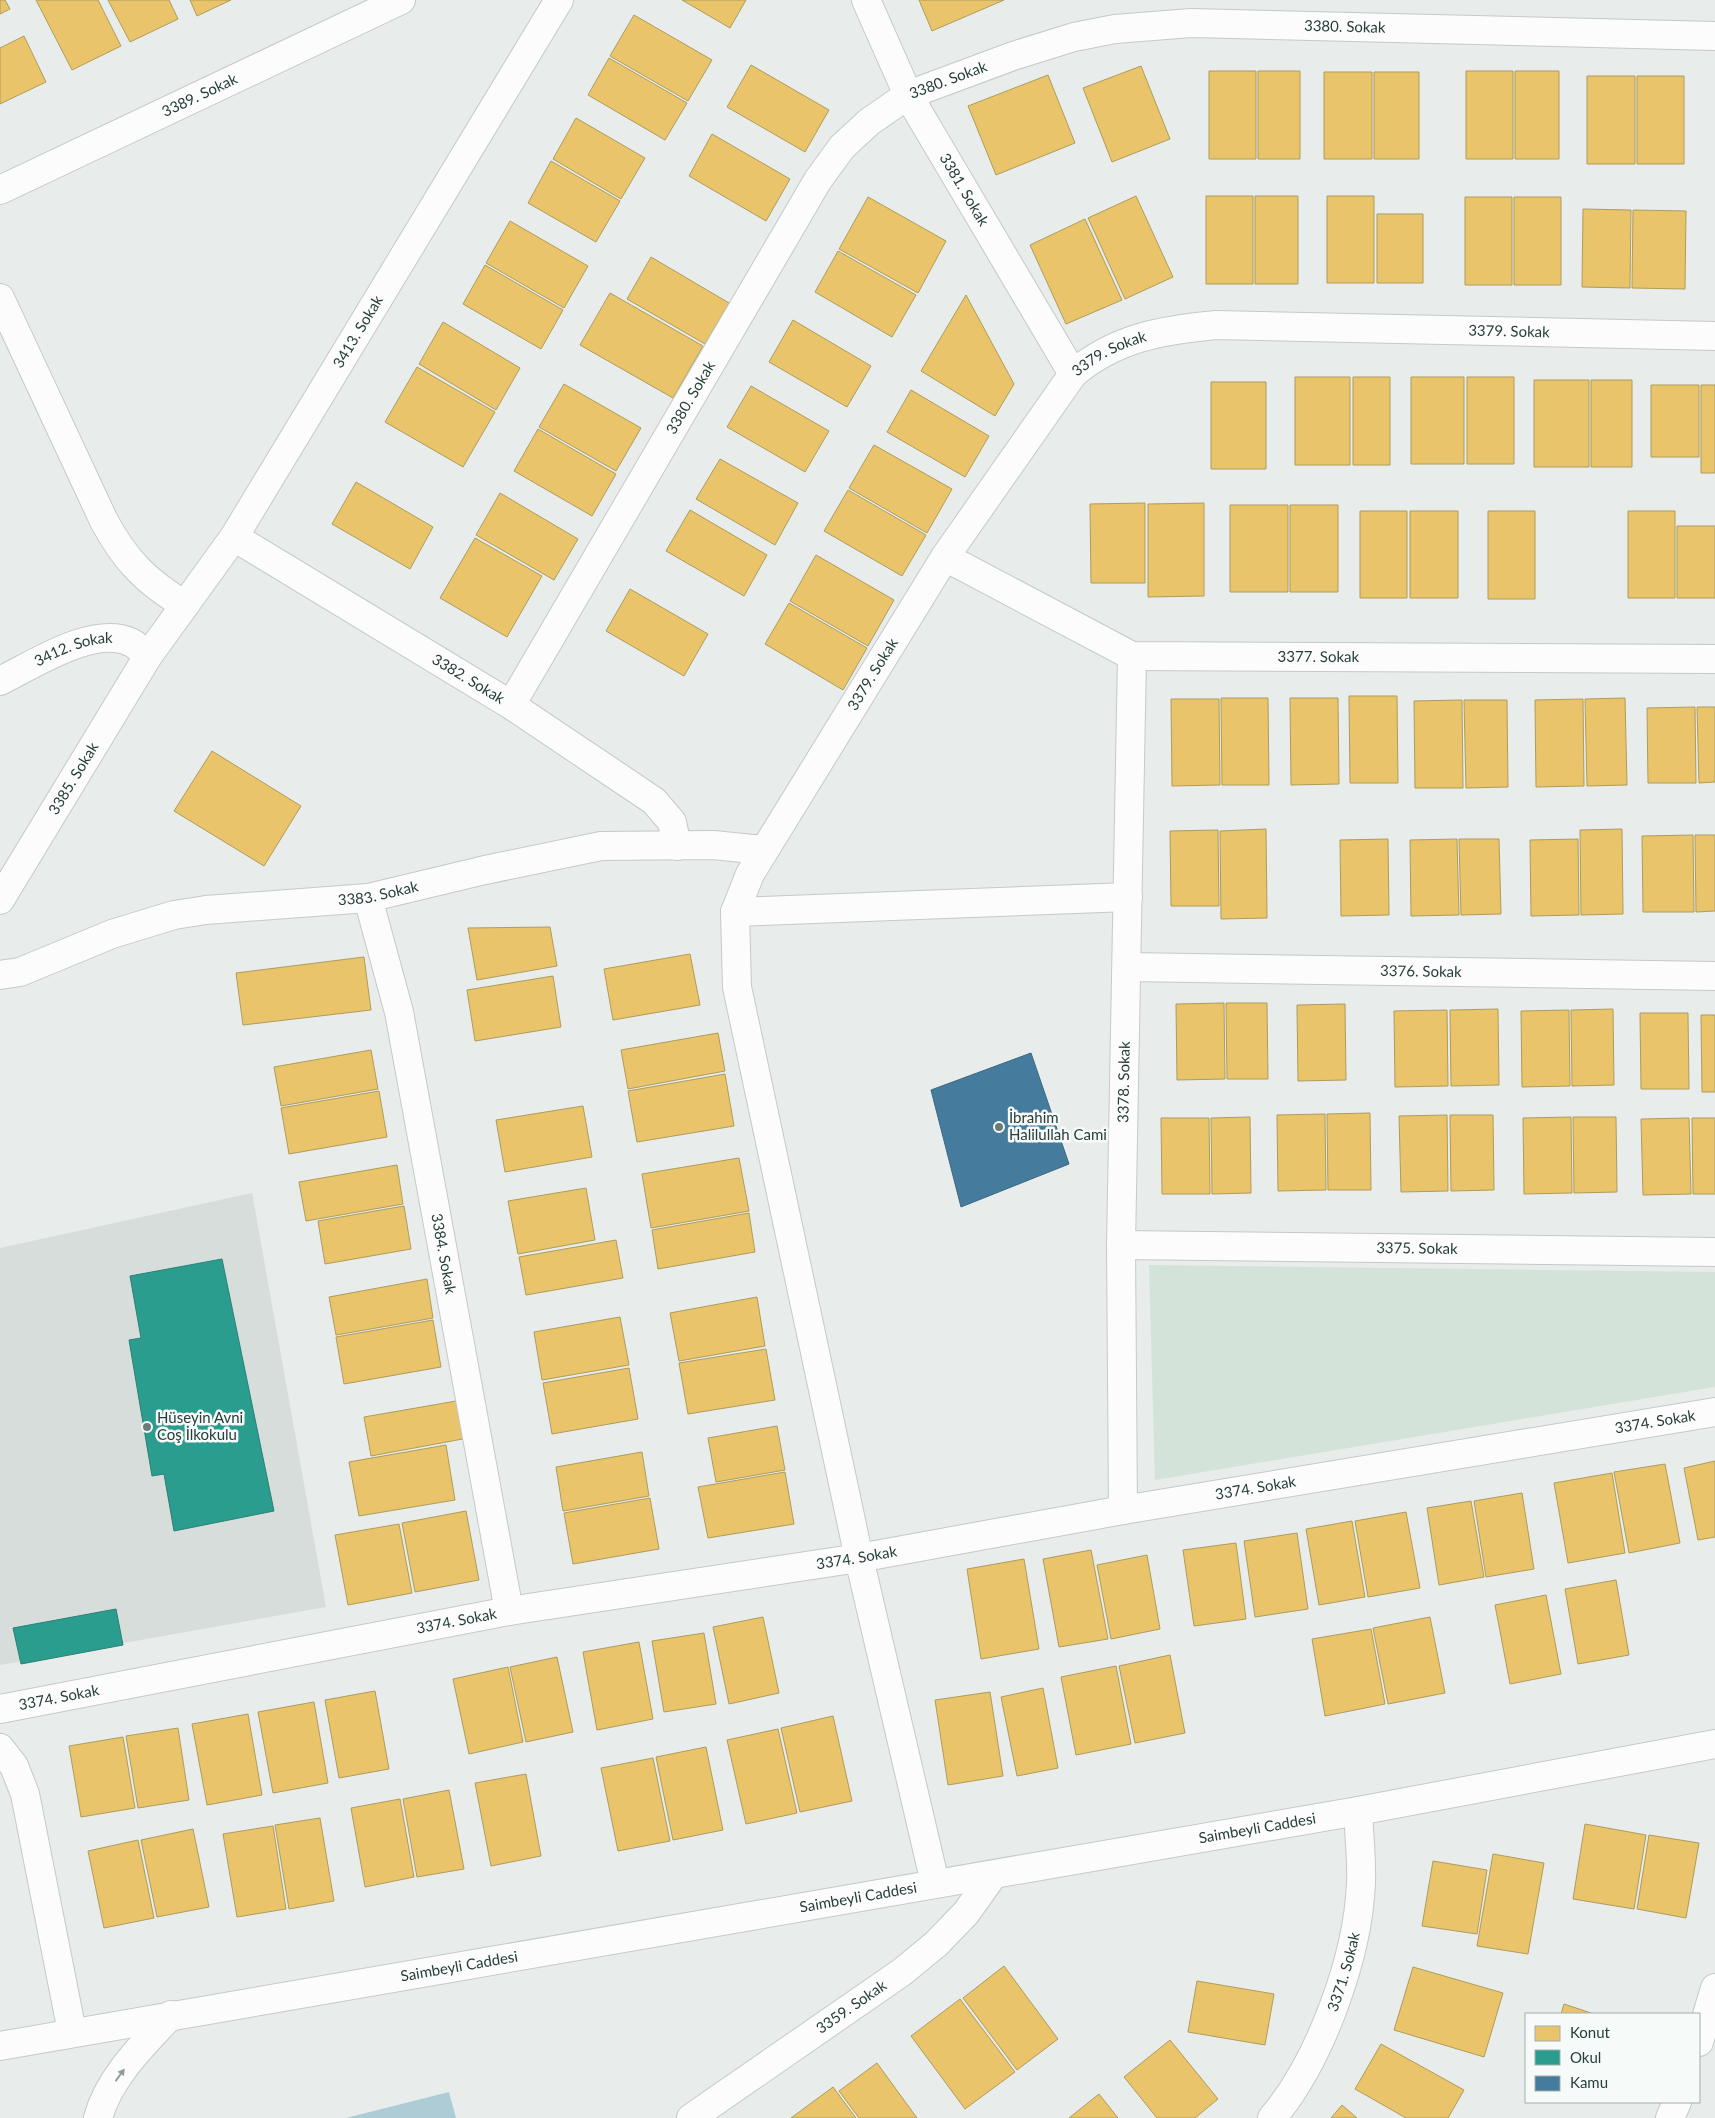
<svg xmlns="http://www.w3.org/2000/svg" width="1715" height="2118" font-family="Lato,sans-serif">
<style>
.built{fill:#d6ddda}
.green{fill:#d3e3d9}
.water{fill:#adccd6}
.homes{fill:#e9c46a;stroke:#ae9c5c}
.schools{fill:#2a9d8f;stroke:#298076}
.public{fill:#457b9d;stroke:#3c697f}
.lines{fill:none;stroke-linecap:round;stroke-linejoin:round}
.minor-casing{stroke:#c5c9c7;stroke-width:30}
.secondary-casing{stroke:#c5cac8;stroke-width:30}
.minor{stroke:#fcfcfc;stroke-width:28}
.secondary{stroke:#fcfcfc;stroke-width:28}
.oneway{fill:#919d9b}
.poi-dot{fill:#6a7b78;stroke:#f6faf9;stroke-width:2}
.labels{text-anchor:middle;stroke-width:5;stroke-linejoin:round;paint-order:stroke}
.street-label{font-size:15px;fill:#263e3a;stroke:#f6faf9}
.poi-label{font-size:15px;fill:#263e3a;stroke:#f6faf9;text-anchor:start}
</style>
<rect width="100%" height="100%" fill="#e8ecea"/>
<!-- built -->
<path class="built" d="M252,1193l74,414 -326,58v-417z"/>
<!-- green -->
<path class="green" d="M1149,1265l566,7v115l-560,93z"/>
<!-- water -->
<path class="water" d="M449,2092l7,26h-110z"/>
<!-- homes -->
<path class="homes" d="M0,0h5l5,9 -10,5z
M36,0h62l23,46 -49,24z
M108,0h61l9,19 -48,23z
M190,0h41l-34,16z
M682,0h64l-16,28z
M919,0h85l-72,31z
M634,15l78,45 -24,41 -78,-45z
M24,36l22,46 -46,22v-56z
M609,58l78,45 -22,37 -77,-45z
M751,65l78,45 -24,42 -78,-45z
M1141,66l29,73 -58,23 -29,-74z
M1209,71h47v88h-47z
M1258,71h42v88h-42z
M1466,71h47v88h-47z
M1515,71h44v88h-44z
M1324,72h48v87h-48z
M1374,72h45v87h-45z
M1048,75l27,68 -79,32 -28,-69z
M1587,76h48v88h-48z
M1637,76h47v88h-47z
M576,118l69,40 -24,41 -68,-40z
M712,134l78,45 -24,42 -77,-45z
M551,161l69,40 -24,41 -68,-39z
M1136,196l37,81 -48,22 -37,-81z
M1206,196h47v88h-47z
M1255,196h43v88h-43z
M1327,196h47v87h-47z
M868,197l78,44 -28,52 -79,-44z
M1465,197h47v88h-47z
M1514,197h47v88h-47z
M1583,209l48,1 -1,78 -48,-1z
M1633,210l53,1 -1,78 -53,-1z
M1377,214h46v69h-46z
M1085,219l37,81 -56,24 -36,-79z
M510,221l78,45 -24,42 -78,-45z
M838,251l78,44 -24,42 -77,-45z
M651,257l78,46 -24,41 -78,-45z
M485,265l78,45 -22,39 -78,-45z
M610,293l93,53 -30,52 -93,-53z
M966,295l48,89 -19,32 -74,-45z
M793,320l78,46 -24,41 -78,-45z
M443,322l77,46 -24,42 -77,-46z
M417,367l78,45 -32,55 -78,-45z
M1295,377h55v88h-55z
M1353,377h37v88h-37z
M1411,377h53v87h-53z
M1467,377h47v87h-47z
M1534,380h55v87h-55z
M1591,380h41v87h-41z
M1211,382h55v87h-55z
M564,384l77,44 -25,43 -77,-44z
M1651,385h48v72h-48z
M1701,385h14v88h-14z
M751,386l78,45 -24,41 -78,-45z
M911,390l78,46 -24,41 -78,-45z
M538,429l78,45 -24,42 -78,-45z
M874,445l78,44 -25,44 -78,-45z
M720,459l78,44 -23,42 -79,-46z
M356,482l77,45 -23,42 -78,-45z
M848,490l78,45 -24,41 -78,-45z
M500,493l78,46 -24,41 -78,-45z
M1145,503v80h-54l-1,-79z
M1204,503v93l-56,1v-93z
M1230,505h58v87h-58z
M1290,505h48v87h-48z
M690,510l77,45 -23,41 -78,-45z
M1360,511h47v87h-47z
M1410,511h48v87h-48z
M1488,511h47v88h-47z
M1628,511h47v87h-47z
M1677,526h38v72h-38z
M475,538l67,38 -35,61 -67,-39z
M816,555l78,45 -26,46 -78,-45z
M630,589l78,45 -24,42 -78,-45z
M789,603l78,45 -24,42 -78,-46z
M1349,696h48l1,87h-48z
M1221,698h47l1,87h-47z
M1290,698h48l1,86 -48,1z
M1625,698l2,87 -40,1 -2,-87z
M1171,699h48l1,86 -48,1z
M1583,699l1,87 -48,1 -1,-87z
M1462,700l1,88h-48l-1,-87z
M1464,700h43l1,87 -42,1z
M1695,707l1,76h-48l-1,-75z
M1697,707h18v75l-16,1z
M212,751l89,55 -37,60 -90,-55z
M1266,829l1,89 -46,1 -1,-88z
M1622,829l1,85 -42,1 -1,-85z
M1218,830l1,76h-48l-1,-75z
M1693,835l1,77h-51l-1,-76z
M1695,835h20v76l-19,1z
M1388,839l1,76 -48,1 -1,-76z
M1457,839l2,76 -48,1 -1,-76z
M1459,839h40l2,75 -40,1z
M1578,839l1,76 -48,1 -1,-76z
M550,927l7,39 -80,14 -9,-52z
M690,954l10,51 -87,15 -9,-51z
M364,957l7,53 -128,15 -7,-52z
M553,976l8,51 -86,14 -8,-51z
M1224,1003l1,76 -48,1 -1,-76z
M1226,1003h41l1,76h-41z
M1345,1004l1,76 -48,1 -1,-76z
M1498,1009l1,76 -48,1 -1,-76z
M1613,1009l1,76 -42,1 -1,-76z
M1447,1010l1,76 -53,1 -1,-76z
M1569,1010l1,76 -48,1 -1,-76z
M1640,1013h48l1,76h-48z
M1701,1015h14v77h-13z
M718,1033l7,38 -97,18 -7,-39z
M371,1050l7,39 -97,17 -7,-39z
M725,1074l9,52 -97,16 -9,-51z
M379,1091l8,46 -98,17 -8,-46z
M583,1106l9,51 -87,15 -9,-52z
M1370,1113l1,77h-43l-1,-76z
M1325,1114l1,76 -48,1 -1,-76z
M1447,1115l1,76 -47,1 -2,-76z
M1450,1115h43l1,75 -43,1z
M1250,1117l1,76 -39,1 -1,-76z
M1571,1117l1,76 -48,1 -1,-76z
M1573,1117h43l1,75 -43,1z
M1161,1118h48l1,76h-48z
M1689,1118l2,76 -48,1 -2,-76z
M1692,1118h23v76h-22z
M739,1158l10,53 -98,17 -9,-54z
M397,1165l6,39 -97,17 -7,-39z
M586,1188l9,52 -77,14 -10,-53z
M404,1206l7,43 -86,15 -7,-43z
M749,1213l6,39 -97,17 -6,-39z
M616,1240l7,38 -97,17 -7,-38z
M427,1279l6,39 -97,17 -7,-38z
M757,1297l8,49 -86,15 -9,-48z
M620,1317l9,48 -87,15 -8,-48z
M433,1320l8,47 -97,17 -8,-47z
M766,1349l9,51 -87,14 -9,-51z
M629,1368l9,51 -86,15 -9,-51z
M462,1400l6,38 -97,18 -7,-39z
M777,1426l8,44 -69,12 -8,-44z
M446,1445l9,55 -96,16 -10,-54z
M642,1452l7,44 -86,15 -7,-44z
M1715,1461v76l-17,3 -14,-72z
M1665,1464l15,79 -51,10 -15,-81z
M785,1472l9,52 -86,14 -10,-51z
M1612,1473l13,80 -57,10 -14,-80z
M1522,1493l12,76 -48,8 -12,-76z
M650,1498l9,51 -86,15 -9,-51z
M1471,1501l13,76 -45,8 -12,-77z
M466,1511l13,69 -64,12 -13,-69z
M1406,1512l14,76 -52,9 -13,-76z
M1352,1521l13,76 -46,8 -13,-76z
M399,1524l13,69 -64,12 -13,-70z
M1297,1533l11,76 -53,8 -11,-76z
M1236,1543l10,76 -52,7 -11,-76z
M1091,1550l17,89 -49,8 -16,-88z
M1147,1555l13,74 -49,10 -14,-74z
M1024,1559l15,90 -58,10 -14,-90z
M1616,1580l13,75 -51,9 -13,-75z
M1546,1595l15,79 -51,10 -15,-79z
M763,1617l16,76 -50,11 -16,-77z
M1430,1617l15,76 -57,11 -15,-76z
M1371,1629l14,75 -60,12 -13,-77z
M704,1633l12,71 -52,8 -12,-71z
M639,1642l14,77 -56,11 -14,-78z
M1170,1655l15,78 -50,10 -16,-77z
M557,1657l16,75 -47,10 -16,-75z
M1116,1666l15,78 -55,11 -15,-78z
M508,1667l15,75 -54,12 -16,-75z
M1043,1688l15,80 -41,8 -16,-79z
M375,1691l14,78 -50,9 -14,-78z
M990,1692l13,84 -55,9 -13,-85z
M314,1702l14,81 -55,10 -15,-81z
M248,1714l14,81 -55,10 -15,-81z
M833,1716l19,85 -52,11 -19,-84z
M178,1728l11,72 -51,8 -12,-72z
M778,1729l19,84 -51,11 -19,-84z
M123,1737l12,71 -54,9 -12,-71z
M706,1747l17,83 -50,10 -17,-83z
M653,1758l17,83 -52,10 -17,-83z
M526,1774l15,82 -50,10 -16,-83z
M449,1790l15,79 -47,8 -14,-78z
M400,1799l14,78 -49,10 -14,-79z
M320,1818l14,83 -45,8 -14,-84z
M1585,1824l61,11 -12,74 -61,-10z
M273,1826l13,83 -49,8 -14,-83z
M193,1829l16,78 -52,10 -16,-77z
M1649,1835l50,8 -13,75 -49,-9z
M138,1840l16,78 -50,10 -16,-77z
M1493,1854l51,9 -16,91 -51,-8z
M1433,1861l54,9 -10,64 -55,-8z
M1004,1966l54,73 -41,31 -54,-72z
M1413,1967l90,26 -19,64 -90,-27z
M1197,1981l77,13 -9,51 -77,-13z
M960,1999l55,73 -50,37 -54,-73z
M1564,2004l30,10h-33z
M1170,2040l48,59 -23,19h-38l-33,-41z
M1381,2044l83,46 -16,28h-42l-51,-29z
M877,2063l40,55h-58l-20,-27z
M833,2087l23,31h-65z
M1099,2094l19,24h-49z
M1342,2105l15,13h-26z"/>
<!-- schools -->
<path class="schools" d="M222,1259l52,252 -100,20 -10,-57 -12,2 -23,-136 12,-2 -11,-62z
M116,1609l7,36 -102,19 -8,-36z"/>
<!-- public -->
<path class="public" d="M1031,1053l38,111 -108,43 -30,-117z"/>
<g class="lines">
<defs>
<g id="minor">
<path id="s1" d="M866,0l42,95 165,279"/>
<path id="s2" d="M0,190l401,-190"/>
<path d="M0,298l104,223c21,39 42,61 81,84"/>
<path id="s3" d="M234,537l277,168 143,96 18,21 5,24"/>
<path id="s4" d="M945,557l187,99 583,3"/>
<path id="s5" d="M0,681c33,-16 93,-56 130,-39 6,2 13,10 18,14"/>
<path id="s6" d="M511,705l307,-525 24,-33 27,-25 39,-27 105,-39 61,-19 41,-8 76,-6 524,13"/>
<path id="s7" d="M368,898l31,114 110,599"/>
<path id="s8" d="M0,900l148,-244 86,-119 325,-537"/>
<path d="M735,912l393,-15"/>
<path id="s9" d="M1127,967l588,9"/>
<path id="s10" d="M0,975l20,-3 92,-38 62,-19 32,-5 162,-12 117,-28 116,-24 112,-1 50,5"/>
<path id="s11" d="M1121,1245l594,7"/>
<path id="s12" d="M1123,1510l-2,-265 11,-589"/>
<path id="s13" d="M0,1709l509,-98 350,-53 264,-48 592,-98"/>
<path d="M0,1748l14,18 11,28 47,238"/>
<path id="s14" d="M935,1883l-76,-325 -122,-571 -2,-75 15,-38 195,-317 128,-183c42,-36 89,-44 143,-49l499,11"/>
<path d="M1699,2042l16,-54"/>
<path d="M98,2118c11,-41 45,-73 73,-103"/>
<path id="s15" d="M691,2118l211,-146 34,-28 30,-31 27,-38"/>
<path id="s16" d="M1272,2118c48,-56 86,-161 89,-235 1,-24 -2,-48 -3,-72"/>
<path d="M1670,2118l7,-16"/>
</g>
<g id="secondary">
<path id="s17" d="M0,2046l1358,-235 357,-67"/>
</g>
</defs>
<!-- minor casing -->
<use href="#minor" class="minor-casing"/>
<!-- secondary casing -->
<use href="#secondary" class="secondary-casing"/>
<!-- minor -->
<use href="#minor" class="minor"/>
<!-- secondary -->
<use href="#secondary" class="secondary"/>
</g>
<!-- one-way arrows -->
<defs><path id="oneway-solid" d="M-6-.8H1V-3.2L6.5 0L1 3.2V.8H-6Z" transform="scale(1.25)"/></defs>
<use class="oneway" href="#oneway-solid" transform="translate(120 2075) rotate(-54)"/>
<!-- markers -->
<g class="poi-dot">
<circle cx="999" cy="1127" r="5"/>
<circle cx="147" cy="1427" r="5"/>
</g>
<g class="labels">
<!-- street labels -->
<g class="street-label">
<text dy="5" stroke="none"><textPath href="#s6" startOffset="1181">3380. Sokak</textPath></text>
<text dy="5" stroke="none"><textPath href="#s6" startOffset="776">3380. Sokak</textPath></text>
<text dy="5" stroke="none"><textPath href="#s2" startOffset="221">3389. Sokak</textPath></text>
<text dy="5" stroke="none"><textPath href="#s1" startOffset="214">3381. Sokak</textPath></text>
<text dy="5" stroke="none"><textPath href="#s8" startOffset="672">3413. Sokak</textPath></text>
<text dy="5" stroke="none"><textPath href="#s14" startOffset="2076">3379. Sokak</textPath></text>
<text dy="5" stroke="none"><textPath href="#s14" startOffset="1671">3379. Sokak</textPath></text>
<text dy="5" stroke="none"><textPath href="#s6" startOffset="356">3380. Sokak</textPath></text>
<text dy="5" stroke="none"><textPath href="#s5" startOffset="81">3412. Sokak</textPath></text>
<text dy="5" stroke="none"><textPath href="#s4" startOffset="398">3377. Sokak</textPath></text>
<text dy="5" stroke="none"><textPath href="#s14" startOffset="1268">3379. Sokak</textPath></text>
<text dy="5" stroke="none"><textPath href="#s3" startOffset="274">3382. Sokak</textPath></text>
<text dy="5" stroke="none"><textPath href="#s8" startOffset="142">3385. Sokak</textPath></text>
<text dy="5" stroke="none"><textPath href="#s10" startOffset="390">3383. Sokak</textPath></text>
<text dy="5" stroke="none"><textPath href="#s9" startOffset="294">3376. Sokak</textPath></text>
<text dy="5" stroke="none"><textPath href="#s12" startOffset="428">3378. Sokak</textPath></text>
<text dy="5" stroke="none"><textPath href="#s11" startOffset="296">3375. Sokak</textPath></text>
<text dy="5" stroke="none"><textPath href="#s7" startOffset="364">3384. Sokak</textPath></text>
<text dy="5" stroke="none"><textPath href="#s13" startOffset="1680">3374. Sokak</textPath></text>
<text dy="5" stroke="none"><textPath href="#s13" startOffset="1275">3374. Sokak</textPath></text>
<text dy="5" stroke="none"><textPath href="#s13" startOffset="870">3374. Sokak</textPath></text>
<text dy="5" stroke="none"><textPath href="#s13" startOffset="465">3374. Sokak</textPath></text>
<text dy="5" stroke="none"><textPath href="#s13" startOffset="60">3374. Sokak</textPath></text>
<text dy="5" stroke="none"><textPath href="#s17" startOffset="1276">Saimbeyli Caddesi</textPath></text>
<text dy="5" stroke="none"><textPath href="#s17" startOffset="871">Saimbeyli Caddesi</textPath></text>
<text dy="5" stroke="none"><textPath href="#s17" startOffset="466">Saimbeyli Caddesi</textPath></text>
<text dy="5" stroke="none"><textPath href="#s16" startOffset="164">3371. Sokak</textPath></text>
<text dy="5" stroke="none"><textPath href="#s15" startOffset="195">3359. Sokak</textPath></text>
</g>
<!-- poi labels -->
<g class="poi-label">
<text x="1009" y="1123">İbrahim<tspan x="1009" dy="17">Halilullah Cami</tspan></text>
<text x="157" y="1423">Hüseyin Avni<tspan x="157" dy="17">Coş İlkokulu</tspan></text>
</g>
</g>
<!-- legend -->
<rect x="1525" y="2013" width="175" height="90" fill="#f6faf9" stroke="#a3afad"/>
<rect x="1535" y="2026" width="25" height="15" fill="#e9c46a" stroke="#a3afad"/>
<text x="1570" y="2038" font-size="15" fill="#263e3a">Konut</text>
<rect x="1535" y="2050" width="25" height="15" fill="#2a9d8f" stroke="#a3afad"/>
<text x="1570" y="2063" font-size="15" fill="#263e3a">Okul</text>
<rect x="1535" y="2076" width="25" height="15" fill="#457b9d" stroke="#a3afad"/>
<text x="1570" y="2088" font-size="15" fill="#263e3a">Kamu</text>
</svg>
